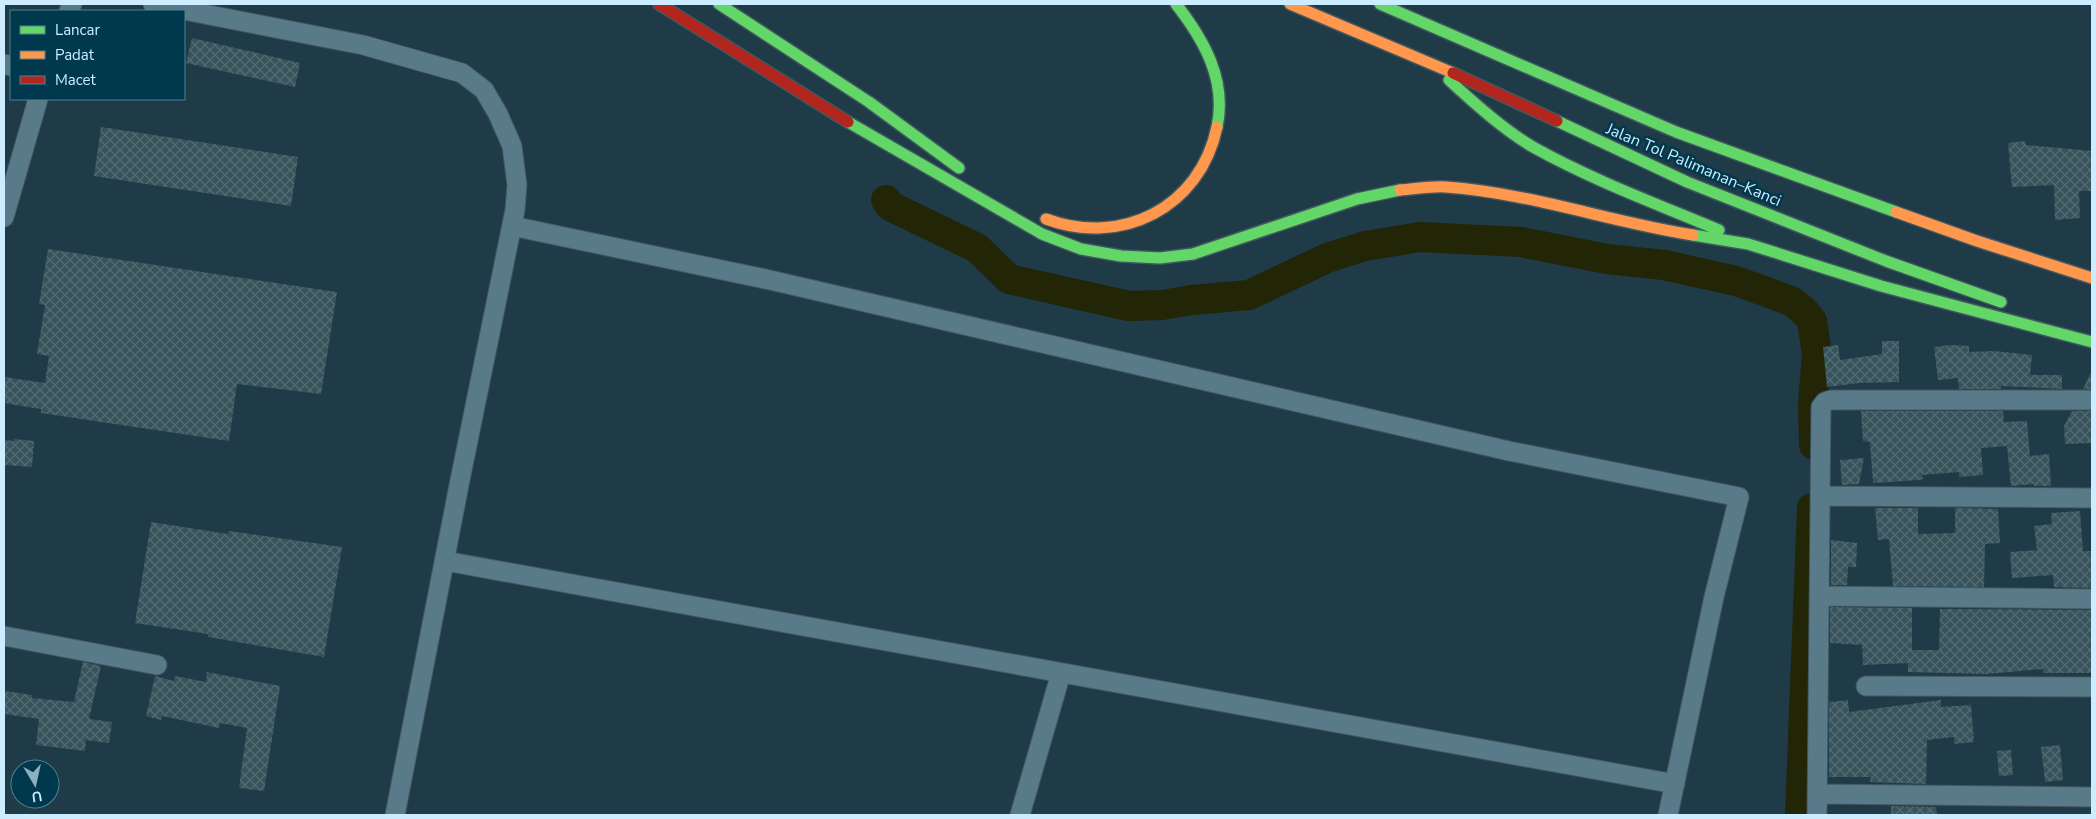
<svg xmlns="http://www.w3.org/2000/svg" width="2096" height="819" font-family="'Nunito Sans',sans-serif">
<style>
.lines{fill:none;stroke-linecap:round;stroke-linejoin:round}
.river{stroke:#222506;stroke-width:30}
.building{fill:url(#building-cross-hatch)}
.street-casing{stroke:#415761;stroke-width:21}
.fast-casing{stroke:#415761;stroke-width:14}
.slow-casing{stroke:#415761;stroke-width:14}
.jam-casing{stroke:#415761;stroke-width:14}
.street{stroke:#597a88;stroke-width:19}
.fast{stroke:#63d668;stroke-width:11}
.slow{stroke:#ff974d;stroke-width:11}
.jam{stroke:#b3261e;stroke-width:11}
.labels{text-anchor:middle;stroke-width:5;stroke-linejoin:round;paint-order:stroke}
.street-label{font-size:16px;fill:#cbedff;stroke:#00384d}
</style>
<defs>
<pattern id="building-cross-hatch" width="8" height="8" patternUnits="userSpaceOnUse" patternTransform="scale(1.25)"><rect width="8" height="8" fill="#38535b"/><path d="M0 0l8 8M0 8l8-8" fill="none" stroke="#536c74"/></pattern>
</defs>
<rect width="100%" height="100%" fill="#1e3b47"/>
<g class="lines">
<!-- river -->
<path class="river" d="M886,200l4,6 87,42 32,31 120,27 33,-1 30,-5 57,-5 78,-37 38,-12 55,-9 101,5 86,17 57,6 72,16 55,20 13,10 8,10 5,34 -4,48 1,42
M1800,815l12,-307"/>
</g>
<!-- building -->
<path class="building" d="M192,38l108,25 -5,24 -109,-24z
M101,127l197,30 -7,49 -197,-30z
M2025,141l1,4 66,6v40h-13l1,27 -25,2 -1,-35 -42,2 -4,-44z
M48,249l289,43 -16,102 -84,-10 -8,57 -188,-28v-4l-37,-6v-26l41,6 4,-27 -12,-2 8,-49 -6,-1z
M1882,341h17v41l-40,1 -32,4 -4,-40 15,-2 2,15 42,-6z
M1951,345l18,1v6l25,-1 38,4 -2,20h32v14l-61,-3v3h-42l-1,-11 -20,2 -4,-33z
M2092,370v19h-9z
M1861,411h142l1,11 23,-1 3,35 19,-2 2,32h-17v-2l-23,2 -4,-40 -26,2 2,27 -24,2v-5l-37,3 1,4 -4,1 -46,3 -3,-41 -7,-1z
M2072,411h20v32l-27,1 -1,-18z
M14,439l20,2 -2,26 -28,-2v-25l10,1z
M1864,458l-5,26 -17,1 -2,-25z
M1875,508h43v26l37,-1v-25l43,1 2,34 -15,1 -1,43 -91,-1 -4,-47 -11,1z
M2080,511l3,40h9v37l-38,-1 -1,-12 -41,3 -2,-26 27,-2 -3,-24 18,-2 -1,-11z
M151,522l77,12 1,-3 113,16 -18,110 -116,-20v-3l-73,-11z
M1831,540l26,3 -1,24h-8l-1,18h-16z
M1830,607l82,1v42h27l1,-41 152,1v63h-49v-4l-56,5 -79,-2v-9l-45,2 -1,-20 -32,-2z
M83,662l18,4 -12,53 23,3 -3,21 -23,-3 -1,11 -49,-6 3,-26 -35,-5v-23l28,4v3l42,4z
M207,672l73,14 -16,105 -25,-3 8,-60 -27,-5 -1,5 -57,-12 -1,4 -15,-4 9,-40 19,5 1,-5 31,6z
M1848,700l1,12 92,-12v7l30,-2 3,37 -20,2v-7l-27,3 -1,44 -56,-2 1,-5h-42v-75z
M2060,745l3,35 -18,2 -4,-35z
M2011,750l2,25 -14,1 -2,-25z
M1891,806l45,1 1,8h-46z"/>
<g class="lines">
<defs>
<path id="street" d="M153,4l210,41 99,28 22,17 14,24 14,32 5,39 -2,25 -56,275 -64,330
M69,11l3,-7
M4,64l7,2
M4,217l34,-118
M512,226l258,54 739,171 230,46 -25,100 -46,218
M1821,496l271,2
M445,561l1230,223
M1820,596l272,3
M4,636l153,29
M1866,686l226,1
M1817,794l275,3
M1020,815l41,-142
M1817,815l4,-408 4,-5 6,-2h261"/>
<path id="fast" d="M719,4l150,98 90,66
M1176,4c28,36 51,76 41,123
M1380,4l296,128 220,80
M1449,80c25,23 55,50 84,67 59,33 124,57 186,83
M1557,121l130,61 199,79 115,41
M848,122l194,112 39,15 40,7 39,2 33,-4 164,-55 43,-9
M1693,235l55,9 133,42 211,56"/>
<path id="slow" d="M1290,4l163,69
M1400,190c15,-1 31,-4 46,-3 84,6 164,35 247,48
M1896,212l81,29 115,37
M1046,219c75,28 154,-11 171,-92"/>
<path id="jam" d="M659,4l189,118
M1453,73l104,48"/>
</defs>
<!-- street casing -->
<use href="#street" class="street-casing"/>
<!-- fast casing -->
<use href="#fast" class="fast-casing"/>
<!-- slow casing -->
<use href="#slow" class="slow-casing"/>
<!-- jam casing -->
<use href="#jam" class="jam-casing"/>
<!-- street -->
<use href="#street" class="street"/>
<!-- fast -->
<use href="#fast" class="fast"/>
<!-- slow -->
<use href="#slow" class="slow"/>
<!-- jam -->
<use href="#jam" class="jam"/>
</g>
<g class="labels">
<!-- street labels -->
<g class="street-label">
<text transform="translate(1694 164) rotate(23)" y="6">Jalan Tol Palimanan–Kanci</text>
</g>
</g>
<!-- border -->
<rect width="2096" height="819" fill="none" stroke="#cbedff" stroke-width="10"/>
<!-- legend -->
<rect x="10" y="10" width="175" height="90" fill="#00384d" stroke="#518094"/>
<rect x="20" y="26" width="25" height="8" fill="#63d668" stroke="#518094"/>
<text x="55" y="35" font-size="15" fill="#cbedff">Lancar</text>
<rect x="20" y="51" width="25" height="8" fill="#ff974d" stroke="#518094"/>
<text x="55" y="60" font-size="15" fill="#cbedff">Padat</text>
<rect x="20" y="76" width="25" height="8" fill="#b3261e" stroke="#518094"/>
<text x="55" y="85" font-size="15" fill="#cbedff">Macet</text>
<!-- north arrow -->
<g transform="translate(35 784) rotate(171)"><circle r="24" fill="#00384d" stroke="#518094"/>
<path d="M0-4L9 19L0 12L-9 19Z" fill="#8eafbf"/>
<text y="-8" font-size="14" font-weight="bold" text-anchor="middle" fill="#cbedff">U</text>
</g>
</svg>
